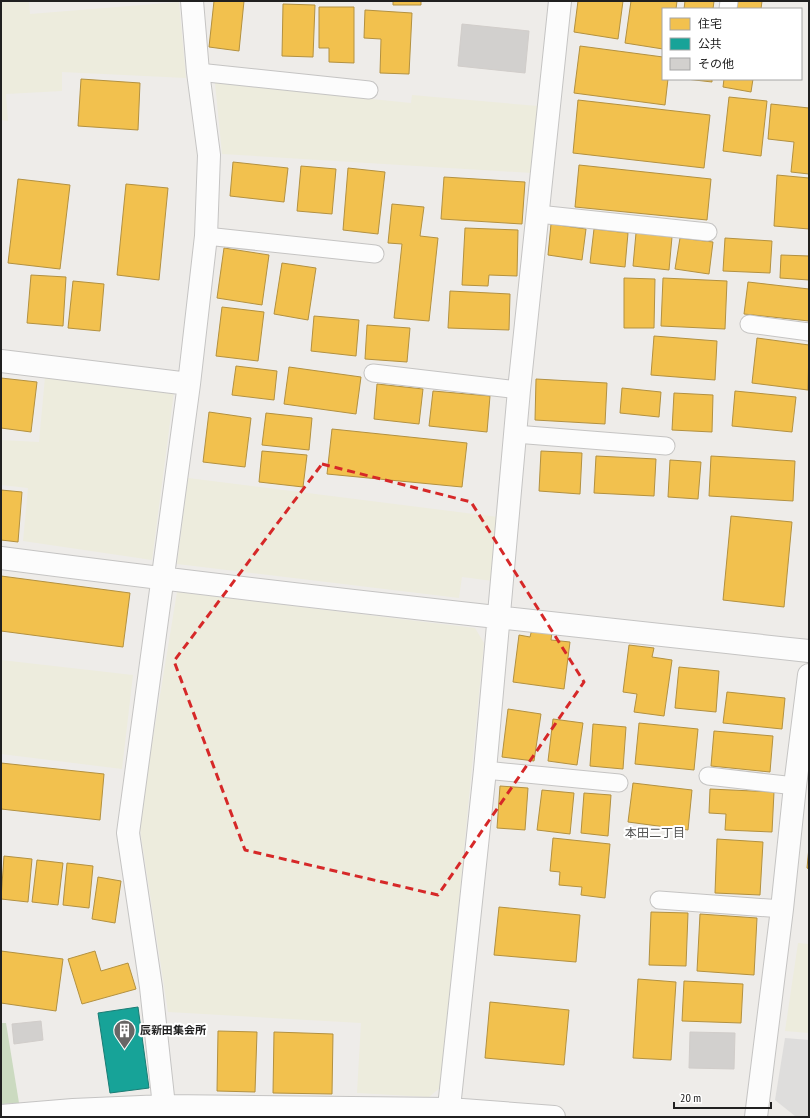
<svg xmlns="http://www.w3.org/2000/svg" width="810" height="1118" font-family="'PT Sans Narrow','Noto Sans JP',sans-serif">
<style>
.farmland{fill:#edecdd}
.forest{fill:#cbdac0}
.parking{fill:#dedddc}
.homes{fill:#f2c14e;stroke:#b39140}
.public{fill:#17a398;stroke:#1a7c74}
.building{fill:#d2d0ce;stroke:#d1cdca}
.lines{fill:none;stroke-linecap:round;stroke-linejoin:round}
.lane-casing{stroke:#c5c4c3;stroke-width:19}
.street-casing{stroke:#c5c4c3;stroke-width:24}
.lane{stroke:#fcfcfc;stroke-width:17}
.street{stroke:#fcfcfc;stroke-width:22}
.marked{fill:none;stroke:#d62828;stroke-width:3;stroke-dasharray:8 5;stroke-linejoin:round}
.labels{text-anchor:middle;stroke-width:4;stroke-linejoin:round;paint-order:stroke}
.poi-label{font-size:11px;font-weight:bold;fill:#202020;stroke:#fff;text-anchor:start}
.neighbourhood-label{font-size:12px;fill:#535353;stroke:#fff}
</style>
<rect width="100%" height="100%" fill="#eeece9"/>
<!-- farmland -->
<path class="farmland" d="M1,1h28l1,13 149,-12 7,76 -124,-6v19l-56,3 2,27 -7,-1z
M215,83l196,20 1,-8 126,11 -6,67 -310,-19z
M45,377l129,15 -22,168 -129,-19 5,-53 -27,-3v-45l38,2z
M188,478l310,39 -5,64 -31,-4 -3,21 -282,-34z
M177,592l298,36 9,15 -43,444 -12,10 -72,-4 4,-70 -193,-11 -29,-189z
M1,660l132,15 -11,94 -121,-15z
M798,943l11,1v89l-24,-2z"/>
<!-- forest -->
<path class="forest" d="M1,1023h5l13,80 -18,1z"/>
<!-- parking -->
<path class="parking" d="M785,1038l24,2v77l-14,-1 -20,-16z"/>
<!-- homes -->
<path class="homes" d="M214,1h30l-5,50 -30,-4z
M393,1h28v4h-28z
M578,1h45l-5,38 -44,-7z
M631,1h46l-1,8h-13v40l-38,-6z
M685,1h29l-1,8h-29z
M738,1h24l-1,8h-24z
M283,4l32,1 -2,52 -31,-1z
M319,7h35v56l-25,-1v-14h-10z
M365,10l47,3 -3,61 -29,-1 1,-34 -17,-1z
M580,46l83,11v22h5l-3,26 -91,-12z
M81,79l59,4 -2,47 -60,-4z
M686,79h26v3z
M724,79h29l-2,13 -28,-5z
M729,97l38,4 -6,55 -38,-5z
M578,100l132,15 -6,53 -131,-15z
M771,104l38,4v66l-18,-2 3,-30 -26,-3z
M233,162l55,6 -4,34 -54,-6z
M579,165l132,14 -4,41 -132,-13z
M301,166l35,3 -4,45 -35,-3z
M348,168l37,4 -7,62 -35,-4z
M777,175l32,3v51l-35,-3z
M444,177l81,5 -3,42 -81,-5z
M18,179l52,6 -10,84 -52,-6z
M126,184l42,4 -9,92 -42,-5z
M392,204l32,3 -4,29 18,2 -9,83 -35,-3 8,-74 -14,-1z
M551,224l35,5 -4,31 -34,-5z
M465,228l53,2 -1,46 -28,-1 -1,11 -26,-1z
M594,229l34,4 -3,34 -35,-4z
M636,233l36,4 -3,33 -36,-4z
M680,238l33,4 -4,32 -34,-5z
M725,238l47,3 -2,32 -47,-2z
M224,248l45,7 -7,50 -45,-7z
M781,255l28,1v24l-29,-2z
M282,263l34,5 -8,52 -34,-6z
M31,275l35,2 -3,49 -36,-3z
M624,278l31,1 -1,49h-30z
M663,278l64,3 -2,48 -64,-3z
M73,281l31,3 -4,47 -32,-3z
M748,282l61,7v32l-65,-7z
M450,291l60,3 -1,36 -61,-2z
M222,307l42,5 -6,49 -42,-5z
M314,316l45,4 -3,36 -45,-5z
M367,325l43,3 -3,34 -42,-3z
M654,336l63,5 -2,39 -64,-5z
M757,338l52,7 -1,45 -56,-7z
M236,366l41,5 -3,29 -42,-5z
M289,367l72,10 -5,37 -72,-10z
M1,378l36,4 -6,50 -30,-4z
M536,379l71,4 -2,41 -70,-4z
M377,384l46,5 -4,35 -45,-5z
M622,388l39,4 -2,25 -39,-4z
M433,391l57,5 -3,36 -58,-6z
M735,391l61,6 -4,35 -60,-6z
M674,393l39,2 -1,37 -40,-2z
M209,412l42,6 -6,49 -42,-5z
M266,413l46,5 -3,32 -47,-5z
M332,429l135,14 -5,44 -135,-13z
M262,451l45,4 -4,32 -44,-5z
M541,451l41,2 -2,41 -41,-3z
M596,456l60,3 -2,37 -60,-3z
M711,456l84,5 -2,40 -84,-5z
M670,460l31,2 -3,37 -30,-2z
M1,490l21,2 -4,50 -17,-2z
M731,516l61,6 -8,85 -61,-7z
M1,576l129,17 -7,54 -122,-16z
M532,629l20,3 -1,8 19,2 -6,47 -51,-7 6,-47 11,2z
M629,645l25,3 -2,9 20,3 -8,56 -30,-4 3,-18 -14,-2z
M679,667l40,4 -3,41 -41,-4z
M727,692l58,6 -3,31 -59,-6z
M508,709l33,5 -7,47 -32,-4z
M553,719l30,4 -6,42 -29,-4z
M639,723l59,6 -4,41 -59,-6z
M593,724l33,3 -3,42 -33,-3z
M714,731l59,5 -3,36 -59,-6z
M1,763l103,11 -4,46 -99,-11z
M633,783l59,7 -4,40 -60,-8z
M500,786l28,2 -3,42 -28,-2z
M710,789l64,3 -2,40 -47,-2 1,-16 -17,-1z
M542,790l32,3 -4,41 -33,-4z
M584,793l27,2 -3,41 -27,-3z
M553,838l57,6 -5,54 -24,-3 1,-8 -23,-2 1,-13 -10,-1z
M717,839l46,3 -3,53 -45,-2z
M809,847v22l-2,-1z
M4,856l28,3 -4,43 -27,-3z
M37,860l26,3 -5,42 -26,-3z
M67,863l26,3 -4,42 -26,-3z
M98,877l23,4 -6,42 -23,-4z
M499,907l81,8 -4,47 -82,-7z
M651,912l37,1 -2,53 -37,-1z
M700,914l57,4 -3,57 -57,-4z
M1,951l62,8 -7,52 -55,-8z
M95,951l6,20 27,-8 8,26 -54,15 -14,-45z
M638,979l38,3 -5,78 -38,-2z
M684,981l59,3 -2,39 -59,-2z
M490,1002l79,8 -5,55 -79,-7z
M218,1031l39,1 -2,60 -38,-1z
M274,1032l59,2 -1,60 -59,-1z"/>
<!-- public -->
<path class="public" d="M138,1007l11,81 -39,5 -12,-80z"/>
<!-- building -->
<path class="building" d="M462,24l67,7 -4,42 -67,-7z
M41,1021l2,19 -29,4 -2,-20z
M690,1032l45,1 -1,36 -45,-1z"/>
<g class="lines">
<defs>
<path id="lane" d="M728,9l1,-8
M198,72l171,18
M538,214l170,18
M206,236l169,18
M749,324l60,8
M373,373l146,17
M515,434l151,12
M485,770l134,13
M708,776l87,10
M659,900l123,9"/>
<path id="street" d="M1,361l188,23
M1,558c269,35 538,64 808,93
M164,1106l-13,-119 -23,-154 61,-449 17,-148 3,-81 -11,-83 -6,-71
M1,1116l72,-6 91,-4 285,3 105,8
M448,1117l37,-347 34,-380 41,-389
M756,1117l26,-208 13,-123 14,-111"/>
</defs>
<!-- lane casing -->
<use href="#lane" class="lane-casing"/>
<!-- street casing -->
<use href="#street" class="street-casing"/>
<!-- lane -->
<use href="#lane" class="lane"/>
<!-- street -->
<use href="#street" class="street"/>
</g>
<!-- marked area -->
<path class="marked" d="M322,464l149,38 113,180 -146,213 -193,-45 -71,-189z"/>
<!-- icons -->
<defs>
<symbol id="building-pin" viewBox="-11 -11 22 30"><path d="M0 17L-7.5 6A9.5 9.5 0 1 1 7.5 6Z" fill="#686766" stroke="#fff"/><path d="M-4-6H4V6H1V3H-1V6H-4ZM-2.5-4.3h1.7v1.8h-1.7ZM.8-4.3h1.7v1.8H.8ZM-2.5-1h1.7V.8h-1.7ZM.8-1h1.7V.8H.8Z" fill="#fff"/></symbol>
</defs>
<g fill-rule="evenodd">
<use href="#building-pin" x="112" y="1018" width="25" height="34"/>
</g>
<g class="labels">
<!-- poi labels -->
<g class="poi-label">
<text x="140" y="1034">辰新田集会所</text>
</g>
<!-- neighbourhood labels -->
<g class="neighbourhood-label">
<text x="655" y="837">本田二丁目</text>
</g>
</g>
<!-- border -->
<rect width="810" height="1118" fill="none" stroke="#202020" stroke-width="4"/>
<!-- legend -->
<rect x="662" y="8" width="140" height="72" fill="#ffffff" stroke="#a6a6a6"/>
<rect x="670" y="18" width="20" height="12" fill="#f2c14e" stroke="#a6a6a6"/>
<text x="698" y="28" font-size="12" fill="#202020">住宅</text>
<rect x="670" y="38" width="20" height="12" fill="#17a398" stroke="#a6a6a6"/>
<text x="698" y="48" font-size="12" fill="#202020">公共</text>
<rect x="670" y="58" width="20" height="12" fill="#d2d0ce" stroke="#a6a6a6"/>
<text x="698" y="68" font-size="12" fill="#202020">その他</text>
<!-- scale -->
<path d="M674 1102v6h97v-6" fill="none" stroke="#202020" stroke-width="2"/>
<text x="680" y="1102" font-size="12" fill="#202020" stroke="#ffffff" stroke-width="3" paint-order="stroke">20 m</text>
</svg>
